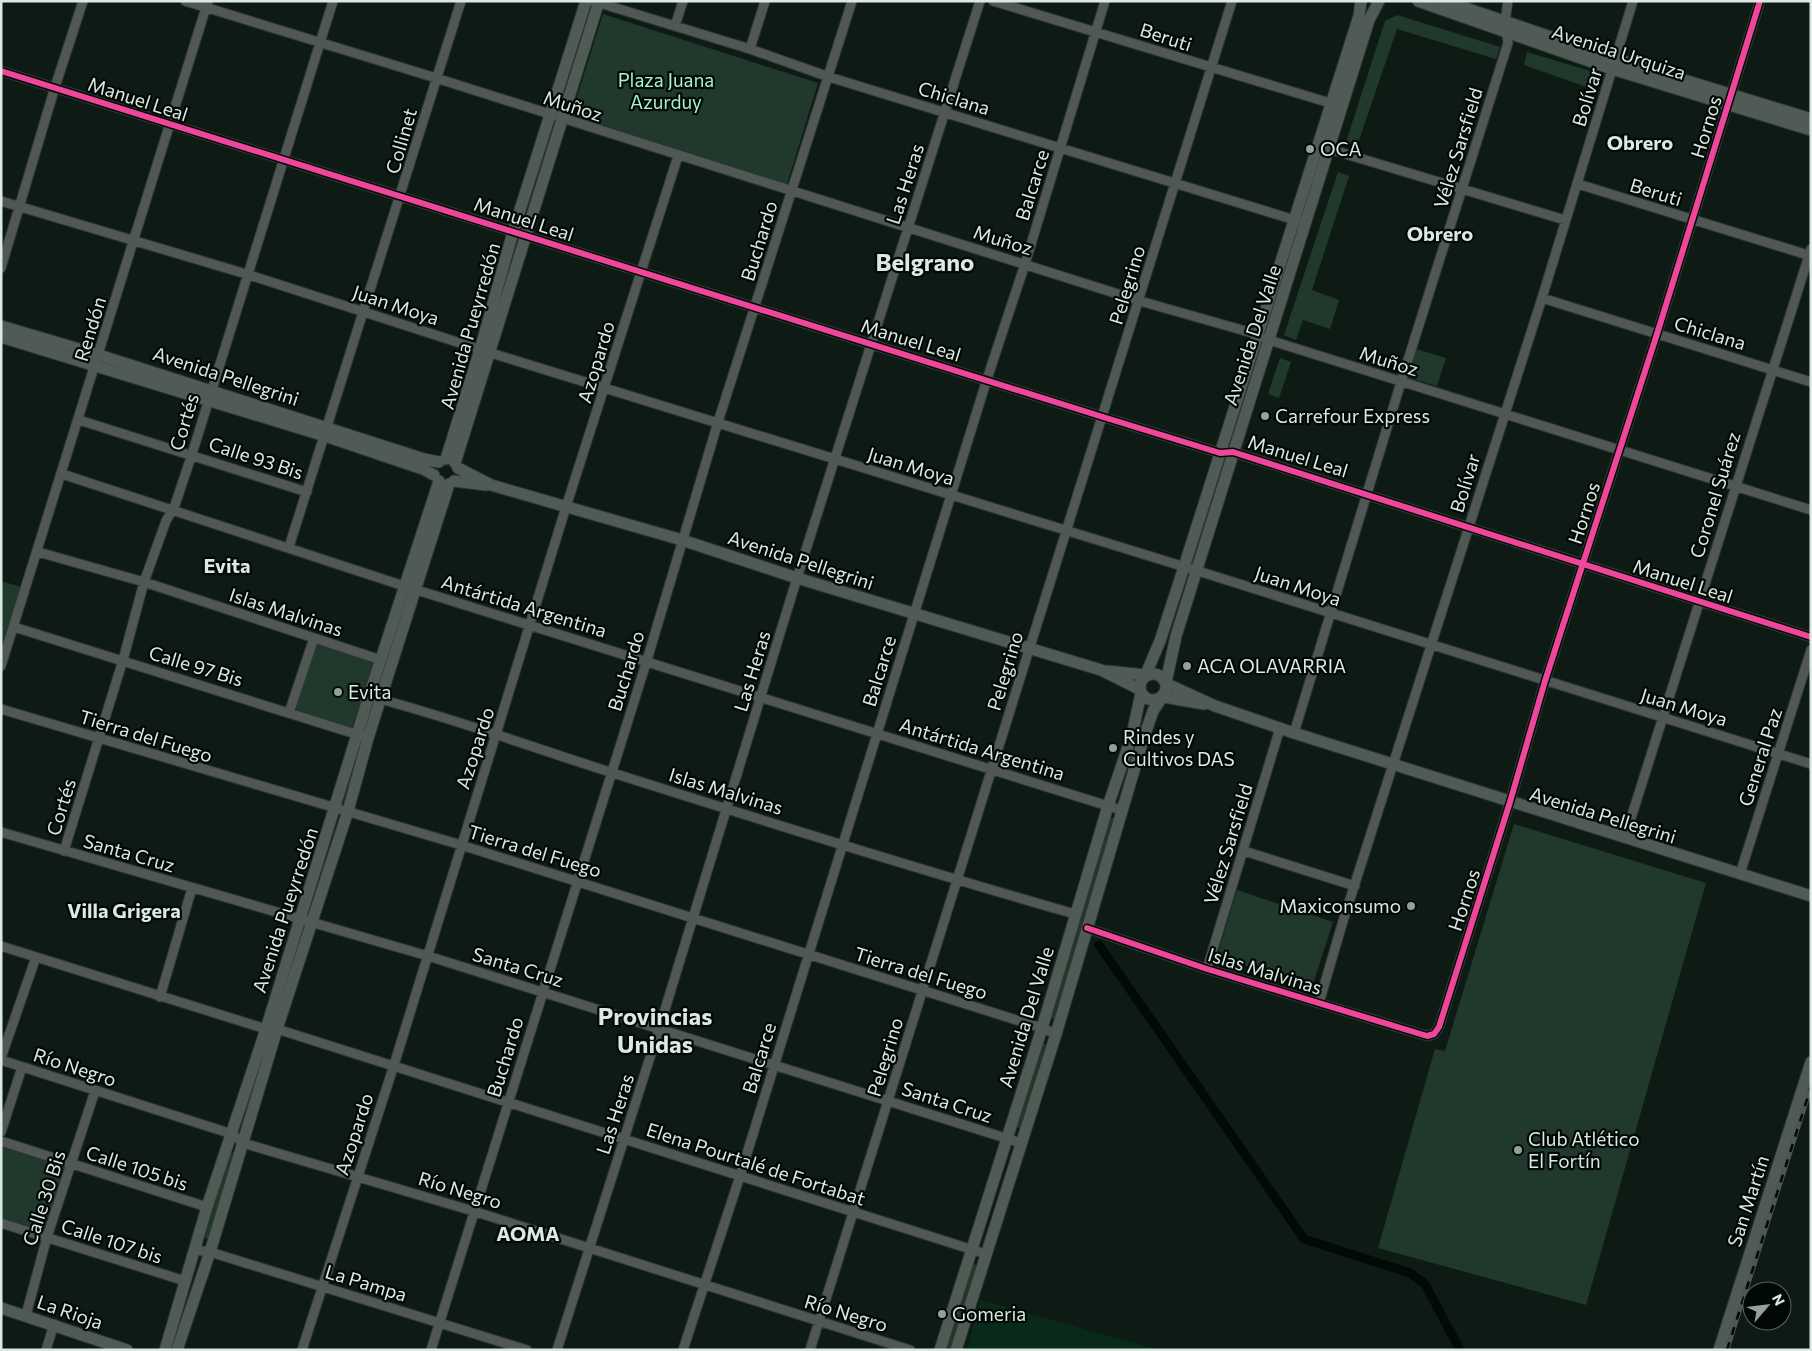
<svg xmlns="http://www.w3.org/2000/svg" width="1812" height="1351" font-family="Commissioner,sans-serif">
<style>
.built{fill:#09291b}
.green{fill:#21392c}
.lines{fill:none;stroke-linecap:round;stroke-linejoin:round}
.canal{stroke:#010a04;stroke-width:9}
.street-casing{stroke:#2b3732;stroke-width:11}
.secondary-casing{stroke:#2b3732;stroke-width:13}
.street{stroke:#505754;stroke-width:9}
.secondary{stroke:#505b56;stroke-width:11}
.rail-casing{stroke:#4f5753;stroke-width:4.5}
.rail{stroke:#020805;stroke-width:2.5;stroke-dasharray:8;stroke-linecap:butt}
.cycleway-casing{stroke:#020805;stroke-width:9}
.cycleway{stroke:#ed469a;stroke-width:6}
.poi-dot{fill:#93a19a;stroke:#020805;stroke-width:2}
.labels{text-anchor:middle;stroke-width:4.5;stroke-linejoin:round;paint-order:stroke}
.street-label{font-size:19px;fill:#dae9e1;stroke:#020805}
.park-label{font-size:19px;fill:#a5f4ca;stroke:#020805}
.poi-label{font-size:19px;fill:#dae9e1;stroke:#020805;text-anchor:start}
.neighbourhood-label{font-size:20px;font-weight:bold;fill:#dae9e1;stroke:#020805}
.district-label{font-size:24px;font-weight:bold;fill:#dae9e1;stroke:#020805}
</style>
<rect width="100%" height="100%" fill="#0e1b15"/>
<!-- built -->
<path class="built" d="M980,1300l179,50h-192z"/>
<!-- green -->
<path class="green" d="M603,14l215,69 -31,101 -216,-68z
M1397,15l103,32 -4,12 -99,-30 -40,117 -11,-4 39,-121z
M1527,52l73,22 -5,16 -71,-25z
M1338,172l11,4 -37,114 27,10 -9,29 -27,-9 -7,20 -12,-5z
M1416,349l30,9 -9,28 -30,-9z
M1280,358l11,4 -12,36 -11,-4z
M1,581l20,6 -20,60z
M315,644l59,19 -22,65 -54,-17 -3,-3z
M1110,817l4,1 -60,201 -4,-2z
M1514,824l192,59 -120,422 -208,-57 57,-199 10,2z
M1237,890l96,32 -21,65 -95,-31z
M1042,1043l4,1 -26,84 -4,-1z
M1,1146l65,21 -21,66 -44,-15z
M230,1152l5,1 -27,86 -4,-1z
M973,1264l4,1 -26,85h-5z"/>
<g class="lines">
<!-- canal -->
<path class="canal" d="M1099,945l205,294 106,34 15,11 35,66"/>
<defs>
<path id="street" d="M185,1l251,77 704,223 116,33 13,6 542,170
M593,1l157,48 79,28 469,144
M993,1l337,102
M675,26l8,-25
M750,49l15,-48
M1,71l1102,346 117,36 13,-1 578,185
M1329,149l236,71
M1578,184l233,72
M1,201l245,73 245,79 707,218 613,193
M1,268l54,-181 28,-86
M1542,298l269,84
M79,420l228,72
M62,474l342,112 717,224
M289,547l172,-546
M38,552l106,30 237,78
M14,627l348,109
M1,666l207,-665
M376,698c80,21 158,50 237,75 154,49 307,97 462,141
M1,709l460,136 581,183 14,6
M289,713l25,-75
M1294,733l107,-351 107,-339 -3,-22 3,-20
M1,832l427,124 593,187
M1625,837l186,-588
M64,851l59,-191 21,-78 22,-61 9,-16 17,-51 141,-453
M1244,851l111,35
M1740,874l71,-224
M1087,928l120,41 220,67 7,-2 5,-7 71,-225 35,-121 112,-347 103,-333
M1,946l265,83h11l709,225
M1207,969l73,-241
M160,997l32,-109
M1319,1003l24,-82 199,-623 91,-297
M1,1058l35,-101
M1,1060l231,74 11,9 230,68 437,139
M1,1132l21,-65
M1,1141l206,66
M1,1223l184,58
M195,1250l15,2 317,98
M26,1315l21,-78 48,-146
M46,1350l8,-26
M302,1350l92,-285 172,-558 112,-351
M431,1350l216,-690 71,-238 134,-421
M557,1350l102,-321 138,-451 183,-577
M683,1350l57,-174 247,-797 38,-115 80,-263
M810,1350l422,-1349"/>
<path id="secondary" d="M1418,1l194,68 199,61
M1445,1l171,58 195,60
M1,326l98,29 325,104 15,3
M1,337l324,99 98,33 11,6
M446,459l34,-109 33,-118 73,-231
M455,463l144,-462
M458,468l33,17 191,55 115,38 304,92 38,19
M454,481l32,4
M1107,671l38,4
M1140 687a13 13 0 1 1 26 0a13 13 0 1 1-26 0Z
M1146,674l14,-33 24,-74 175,-551 2,-15
M1166,682l10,-46 193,-616 10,-19
M1167,684l48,22 79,27 517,163
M1164,697l40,7
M1,1308l126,42
M165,1350l42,-143 59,-178 103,-333 70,-215
M177,1350l33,-98 67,-223 71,-218 20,-73 81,-254
M940,1350l102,-322 66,-222 24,-71 9,-42
M956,1350l100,-316 87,-294 10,-29 8,-12
M1719,1350l92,-288"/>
</defs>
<!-- street casing -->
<use href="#street" class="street-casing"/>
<!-- secondary casing -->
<use href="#secondary" class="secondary-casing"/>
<!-- street -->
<use href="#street" class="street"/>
<!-- secondary -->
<use href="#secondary" class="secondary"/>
<defs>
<path id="rail" d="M1727,1350l84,-263"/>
</defs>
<!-- rail casing -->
<use href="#rail" class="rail-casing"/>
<!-- rail -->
<use href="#rail" class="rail"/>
<defs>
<path id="cycleway" d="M1,71l1102,346 117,36 13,-1 578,185
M1087,928l120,41 220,67 7,-2 5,-7 71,-225 35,-121 112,-347 103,-333"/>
</defs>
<!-- cycleway casing -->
<use href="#cycleway" class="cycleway-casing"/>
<!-- cycleway -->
<use href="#cycleway" class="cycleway"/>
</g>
<!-- markers -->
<g class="poi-dot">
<circle cx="1310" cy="149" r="5"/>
<circle cx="1265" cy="416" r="5"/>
<circle cx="1187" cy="666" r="5"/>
<circle cx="338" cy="692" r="5"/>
<circle cx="1113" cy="748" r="5"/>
<circle cx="1411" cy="906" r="5"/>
<circle cx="1518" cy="1150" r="5"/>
<circle cx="942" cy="1314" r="5"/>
</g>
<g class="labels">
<!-- street labels -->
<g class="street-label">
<text transform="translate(1166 37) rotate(18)" y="7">Beruti</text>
<text transform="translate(1619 52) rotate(18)" y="7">Avenida Urquiza</text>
<text transform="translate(1587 97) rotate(-73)" y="7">Bolívar</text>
<text transform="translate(954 98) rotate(17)" y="7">Chiclana</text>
<text transform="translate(138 99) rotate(18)" y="7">Manuel Leal</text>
<text transform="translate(573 106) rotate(18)" y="7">Muñoz</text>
<text transform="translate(1706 127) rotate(-73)" y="7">Hornos</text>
<text transform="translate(401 141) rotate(-74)" y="7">Collinet</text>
<text transform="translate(1458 148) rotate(-73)" y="7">Vélez Sarsfield</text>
<text transform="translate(905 184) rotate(-72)" y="7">Las Heras</text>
<text transform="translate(1032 185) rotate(-73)" y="7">Balcarce</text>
<text transform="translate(1656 192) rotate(17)" y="7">Beruti</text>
<text transform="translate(524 219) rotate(18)" y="7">Manuel Leal</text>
<text transform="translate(1003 240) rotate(17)" y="7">Muñoz</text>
<text transform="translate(759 241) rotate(-73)" y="7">Buchardo</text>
<text transform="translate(1127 285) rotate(-73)" y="7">Pelegrino</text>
<text transform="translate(396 305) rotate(18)" y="7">Juan Moya</text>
<text transform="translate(470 326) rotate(-74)" y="7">Avenida Pueyrredón</text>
<text transform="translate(90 329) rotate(-73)" y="7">Rendón</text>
<text transform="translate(1710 333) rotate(17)" y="7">Chiclana</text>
<text transform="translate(1252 335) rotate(-72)" y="7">Avenida Del Valle</text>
<text transform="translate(911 340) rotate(17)" y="7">Manuel Leal</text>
<text transform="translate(1389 361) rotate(17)" y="7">Muñoz</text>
<text transform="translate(596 362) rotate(-73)" y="7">Azopardo</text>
<text transform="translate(226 376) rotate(18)" y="7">Avenida Pellegrini</text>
<text transform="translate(184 422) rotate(-73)" y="7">Cortés</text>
<text transform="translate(1298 456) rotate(17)" y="7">Manuel Leal</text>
<text transform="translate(256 458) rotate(18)" y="7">Calle 93 Bis</text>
<text transform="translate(911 466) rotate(17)" y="7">Juan Moya</text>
<text transform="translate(1465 483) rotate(-73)" y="7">Bolívar</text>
<text transform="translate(1715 495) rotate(-73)" y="7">Coronel Suárez</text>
<text transform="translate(1584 513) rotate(-72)" y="7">Hornos</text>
<text transform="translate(801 560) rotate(18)" y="7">Avenida Pellegrini</text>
<text transform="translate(1683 581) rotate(18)" y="7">Manuel Leal</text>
<text transform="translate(1298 586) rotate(18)" y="7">Juan Moya</text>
<text transform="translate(524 606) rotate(17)" y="7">Antártida Argentina</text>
<text transform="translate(286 612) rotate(18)" y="7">Islas Malvinas</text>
<text transform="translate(196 666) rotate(17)" y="7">Calle 97 Bis</text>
<text transform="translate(626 671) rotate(-73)" y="7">Buchardo</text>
<text transform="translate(752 671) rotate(-73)" y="7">Las Heras</text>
<text transform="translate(879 671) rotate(-73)" y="7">Balcarce</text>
<text transform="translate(1005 671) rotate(-73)" y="7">Pelegrino</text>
<text transform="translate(1684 707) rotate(17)" y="7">Juan Moya</text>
<text transform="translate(146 736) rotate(17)" y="7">Tierra del Fuego</text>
<text transform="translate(475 748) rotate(-72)" y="7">Azopardo</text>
<text transform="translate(982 749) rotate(17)" y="7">Antártida Argentina</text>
<text transform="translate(1760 757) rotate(-72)" y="7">General Paz</text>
<text transform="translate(726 791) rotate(17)" y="7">Islas Malvinas</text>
<text transform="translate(61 807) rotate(-73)" y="7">Cortés</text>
<text transform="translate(1603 815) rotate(17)" y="7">Avenida Pellegrini</text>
<text transform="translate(1228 844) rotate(-73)" y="7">Vélez Sarsfield</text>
<text transform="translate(535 851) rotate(17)" y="7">Tierra del Fuego</text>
<text transform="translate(129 853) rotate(16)" y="7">Santa Cruz</text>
<text transform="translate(1464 900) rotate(-72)" y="7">Hornos</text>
<text transform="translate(285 910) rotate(-72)" y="7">Avenida Pueyrredón</text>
<text transform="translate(518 967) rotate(17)" y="7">Santa Cruz</text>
<text transform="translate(1265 971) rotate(17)" y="7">Islas Malvinas</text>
<text transform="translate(921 973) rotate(17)" y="7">Tierra del Fuego</text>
<text transform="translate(1026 1017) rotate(-73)" y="7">Avenida Del Valle</text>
<text transform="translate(505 1057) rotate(-73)" y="7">Buchardo</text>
<text transform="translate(885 1057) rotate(-73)" y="7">Pelegrino</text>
<text transform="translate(759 1058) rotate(-73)" y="7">Balcarce</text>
<text transform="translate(75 1067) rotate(18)" y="7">Río Negro</text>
<text transform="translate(947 1102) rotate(18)" y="7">Santa Cruz</text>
<text transform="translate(615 1114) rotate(-72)" y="7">Las Heras</text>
<text transform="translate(354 1134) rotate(-72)" y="7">Azopardo</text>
<text transform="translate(756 1164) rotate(18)" y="7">Elena Pourtalé de Fortabat</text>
<text transform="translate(137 1168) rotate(18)" y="7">Calle 105 bis</text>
<text transform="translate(460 1190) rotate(17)" y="7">Río Negro</text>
<text transform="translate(44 1198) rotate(-72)" y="7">Calle 30 Bis</text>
<text transform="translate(1748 1201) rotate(-72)" y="7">San Martín</text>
<text transform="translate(112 1241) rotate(18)" y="7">Calle 107 bis</text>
<text transform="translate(366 1283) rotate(17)" y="7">La Pampa</text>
<text transform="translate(70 1312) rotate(19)" y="7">La Rioja</text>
<text transform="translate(846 1313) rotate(17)" y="7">Río Negro</text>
</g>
<!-- park labels -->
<g class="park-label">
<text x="666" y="87">Plaza Juana<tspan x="666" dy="22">Azurduy</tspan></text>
</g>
<!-- poi labels -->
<g class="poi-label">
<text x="1320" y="156">OCA</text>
<text x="1275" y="423">Carrefour Express</text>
<text x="1197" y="673">ACA OLAVARRIA</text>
<text x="348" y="699">Evita</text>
<text x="1123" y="744">Rindes y<tspan x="1123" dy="22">Cultivos DAS</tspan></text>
<text x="1401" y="913" text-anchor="end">Maxiconsumo</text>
<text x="1528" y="1146">Club Atlético<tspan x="1528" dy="22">El Fortín</tspan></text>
<text x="952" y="1321">Gomeria</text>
</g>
<!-- neighbourhood labels -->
<g class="neighbourhood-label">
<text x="1640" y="150">Obrero</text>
<text x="1440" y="241">Obrero</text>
<text x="227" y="573">Evita</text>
<text x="124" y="918">Villa Grigera</text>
<text x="528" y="1241">AOMA</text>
</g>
<!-- district labels -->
<g class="district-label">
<text x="925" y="271">Belgrano</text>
<text x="655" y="1025">Provincias<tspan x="655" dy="28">Unidas</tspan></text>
</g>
</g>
<!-- border -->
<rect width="1812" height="1351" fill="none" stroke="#dae9e1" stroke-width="5"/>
<!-- north arrow -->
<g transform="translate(1767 1306) rotate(62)"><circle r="24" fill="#020805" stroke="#58625d"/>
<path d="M0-4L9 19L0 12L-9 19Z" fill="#93a19a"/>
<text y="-8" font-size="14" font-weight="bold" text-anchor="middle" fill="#dae9e1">N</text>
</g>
</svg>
